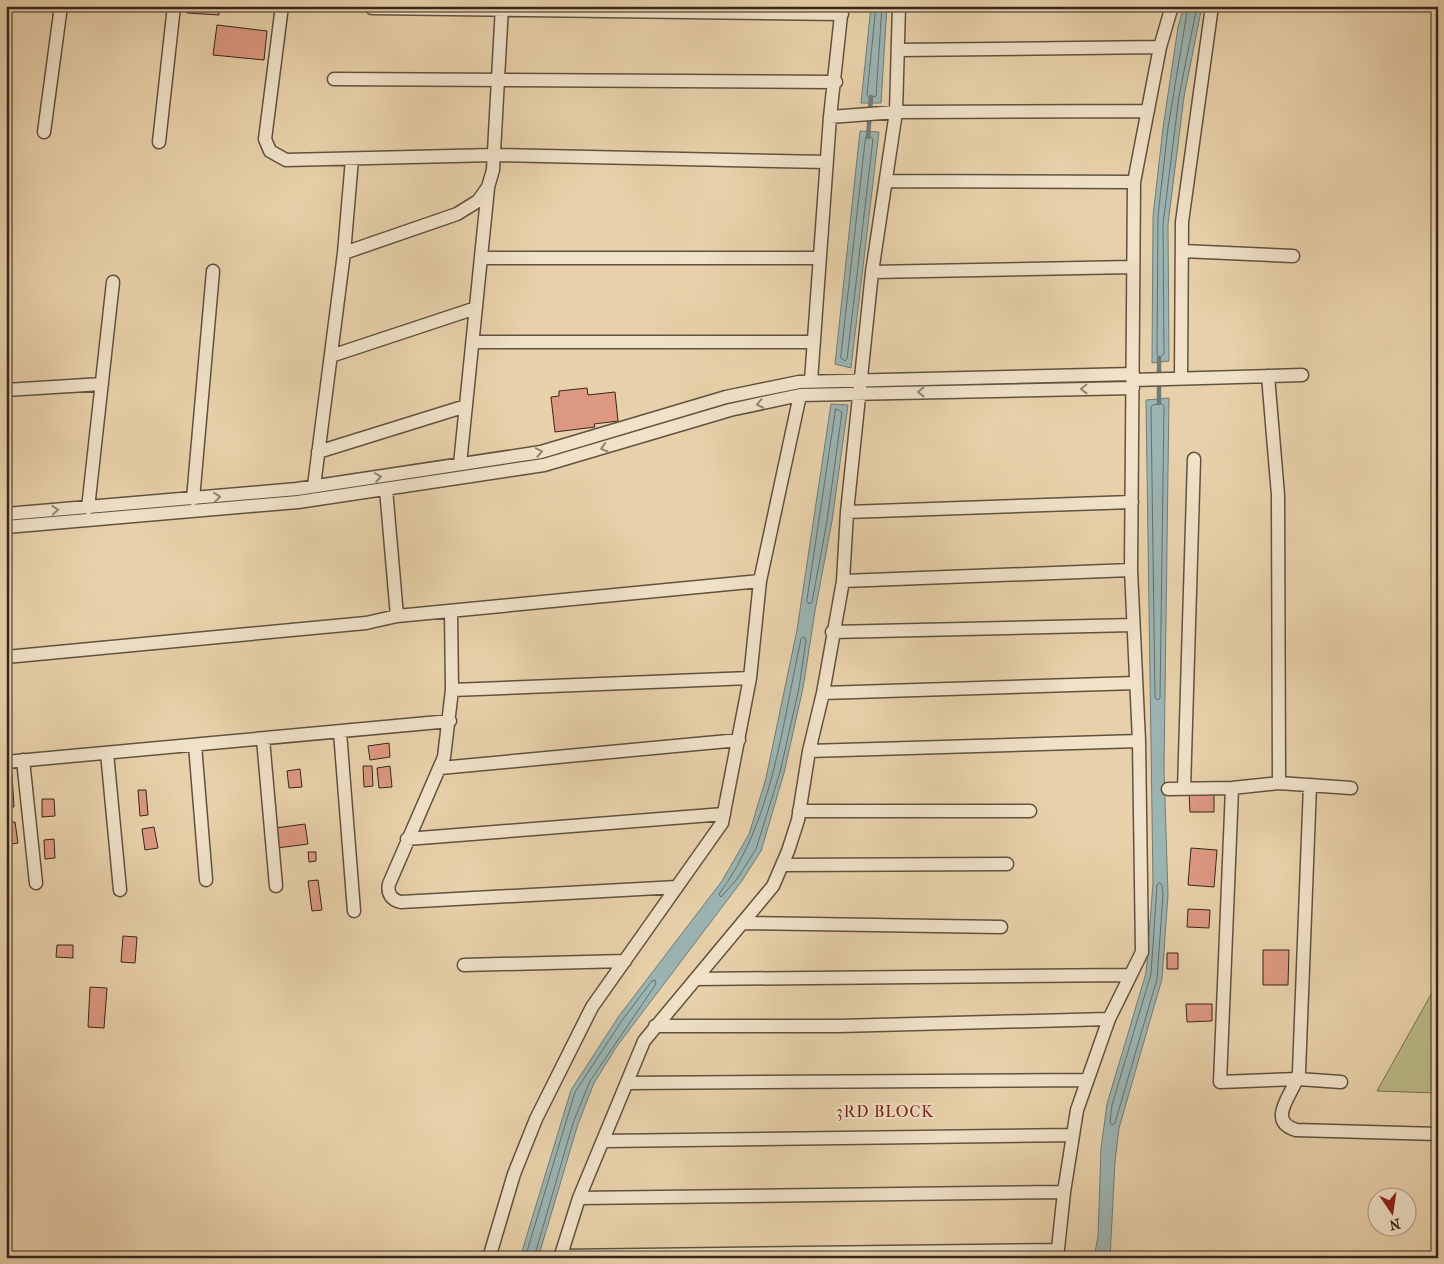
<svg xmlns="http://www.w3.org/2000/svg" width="1444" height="1264" font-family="'IM FELL French Canon',serif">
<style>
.green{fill:#baba86;stroke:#777052}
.water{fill:#9bb5b3;stroke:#727c77}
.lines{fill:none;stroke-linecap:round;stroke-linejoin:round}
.shore{stroke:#686e68;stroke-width:1}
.stream{stroke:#727c77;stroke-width:4.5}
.building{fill:#dd9881;stroke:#34271d}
.minor-casing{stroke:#615240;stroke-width:15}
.minor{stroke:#f0e1c8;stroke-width:12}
.oneway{stroke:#928472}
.labels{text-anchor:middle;stroke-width:4;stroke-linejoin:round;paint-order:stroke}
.quarter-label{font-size:16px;letter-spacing:1px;fill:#7a1f14;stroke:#f0e1c8}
</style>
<rect width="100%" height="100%" fill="#e8d1aa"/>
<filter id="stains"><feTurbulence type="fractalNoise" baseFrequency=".004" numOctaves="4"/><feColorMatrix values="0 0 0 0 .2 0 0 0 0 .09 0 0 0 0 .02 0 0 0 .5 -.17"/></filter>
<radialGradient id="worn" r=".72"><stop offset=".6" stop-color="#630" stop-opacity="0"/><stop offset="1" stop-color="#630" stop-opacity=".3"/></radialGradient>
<!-- green -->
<path class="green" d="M1438,982v111l-61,-2z"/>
<!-- water -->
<path class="water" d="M871,6h16l-6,97h-20z
M1184,6h18l-18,91 -16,127 1,137 -17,2 1,-147 10,-88 15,-101z
M860,131l19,1 -28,236 -16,-4z
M1169,398l-5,371 4,126 -6,84 -43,149 -4,34 -5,96h-16l4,-22 3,-87 6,-45 39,-131 7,-90 -7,-483z
M831,404l17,1 -16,116 -17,90 -12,77 -19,85 -23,78 -20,31 -124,164 -23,37 -16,41 -40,134h-18l51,-168 48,-74 103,-135 27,-47 17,-56 31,-148z"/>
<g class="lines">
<!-- shore -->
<path class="shore" d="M876,6l-9,89 2,3 7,-2 6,-90
M1188,6l-20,122 -10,88 -1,139 3,2 4,-3 -1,-130 16,-128 18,-90
M866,137h5l2,2 -26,220 -2,2 -4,-3z
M1162,404l2,2 -4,292 -2,2 -3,-2 -4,-291 2,-2z
M836,409l6,3 -15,109 -15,81 -3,2 -2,-3z
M804,637l2,3 -7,48 -19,84 -24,77 -19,30 -16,18 -2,-3c54,-72 63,-169 82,-255z
M1160,883l2,2 1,10 -6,84 -42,144 -3,2 -2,-3 2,-17 39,-131 6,-89z
M525,1258l50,-166 48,-73 29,-38 3,-1 1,4 -66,97 -17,42 -39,135"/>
<!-- stream -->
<path class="stream" d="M868,137l3,-40
M1159,358v45"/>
</g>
<!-- building -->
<path class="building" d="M187,6h32v9l-32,-2z
M217,25l50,6 -3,29 -51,-5z
M587,388l1,7 27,-3 3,29 -24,3 1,3 -40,5 -4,-35 8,-1v-5z
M389,743l1,14 -20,3 -2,-14z
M363,766h9l1,20 -9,1z
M390,766l2,21 -13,1 -2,-20z
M300,769l2,18 -13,1 -2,-17z
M6,774h6l2,33 -8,1z
M138,790h8l2,25 -8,1z
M1189,793h25v19h-24z
M42,799h12l1,17 -13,1z
M15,822l3,21 -12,2v-22z
M305,824l3,20 -31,4 -2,-20z
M154,827l4,21 -13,2 -3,-21z
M54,839l1,19 -10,1 -1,-19z
M1191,848l26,2 -3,37 -26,-2z
M308,852h8v9l-7,1z
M318,880l4,30 -10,1 -4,-30z
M1188,909l22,1 -1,18 -22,-1z
M123,936l14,1 -2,26 -14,-1z
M57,945h16v13l-17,-1z
M1263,950h26l-1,35h-25z
M1167,953h11v16h-11z
M90,987l17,1 -3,40 -16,-1z
M1186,1004h26v17l-25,1z"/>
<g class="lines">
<defs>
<path id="minor" d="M282,6l-17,133 5,12 16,9 208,-5 333,7
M842,6l-12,111 66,-5 252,-1
M372,8l470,6
M898,50l262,-3
M334,79l502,3
M44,132l17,-126
M159,142l15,-136
M886,181l248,1
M1182,251l111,5
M344,253l113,-39 21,-13 10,-14 5,-17 9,-164
M481,258h339
M872,272l260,-5
M473,342h341
M331,356l145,-48
M1268,376l10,119 1,288
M1181,377l1,-155 30,-216
M1133,380l169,-5
M811,381l19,-264
M6,390l96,-6
M318,452l148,-46
M460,464l28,-276
M314,486l30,-233 8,-94
M386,489l11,127
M193,499l20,-228
M88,508l25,-226
M847,512l285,-10
M6,514l291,-25 244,-37 185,-55 73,-15 334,-8
M6,527l292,-25 246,-37 186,-55 70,-15 333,-7
M843,581l288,-11
M451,612l1,78 -8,67 -55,127c-2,9 2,16 12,18l276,-15
M832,632l301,-7
M6,657l360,-34 31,-7 363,-35
M452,690l298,-12
M823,693l313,-10
M340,732l14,179
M263,739l13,147
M195,745l11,135
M809,751l330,-10
M107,753l13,137
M23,760l13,123
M6,762l444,-41
M440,768l299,-28
M1310,785l-11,287c-3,19 -35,48 -3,58l142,4
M1232,788l-12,294 78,-3 43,3
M1168,789l64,-1 47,-5 72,5
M1184,789l10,-330
M799,811h231
M407,839l317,-25
M782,865l225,-1
M742,923l259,4
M464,965l161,-4
M696,979l434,-4
M655,1026h183l271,-7
M627,1083l459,-3
M604,1141l469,-6
M579,1198l485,-6
M560,1256l497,-6
M489,1258l25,-84 22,-55 56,-112 130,-184 28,-145 10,-97 40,-186
M560,1258l19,-60 65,-157 129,-155 15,-35 10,-31 11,-69 14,-58 20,-112 4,-69 25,-240 24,-160 3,-106
M1057,1258l7,-66 13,-82 32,-91 33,-67 -3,-211 -8,-171 3,-388 26,-135 12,-41"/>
</defs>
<!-- minor casing -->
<use href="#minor" class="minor-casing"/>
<!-- minor -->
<use href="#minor" class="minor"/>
</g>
<!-- one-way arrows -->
<defs><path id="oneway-chevron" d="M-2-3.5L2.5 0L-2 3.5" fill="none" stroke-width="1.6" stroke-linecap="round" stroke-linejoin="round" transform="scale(1.25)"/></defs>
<g class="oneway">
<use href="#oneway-chevron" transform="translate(1084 389) rotate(179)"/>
<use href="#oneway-chevron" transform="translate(921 392) rotate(179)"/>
<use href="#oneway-chevron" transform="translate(760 404) rotate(168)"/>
<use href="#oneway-chevron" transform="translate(604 448) rotate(164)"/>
<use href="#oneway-chevron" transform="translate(539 452) rotate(-11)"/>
<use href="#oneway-chevron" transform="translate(378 477) rotate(-9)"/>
<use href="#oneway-chevron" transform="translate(217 497) rotate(-6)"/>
<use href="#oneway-chevron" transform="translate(55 510) rotate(-4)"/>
</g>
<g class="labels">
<!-- quarter labels -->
<g class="quarter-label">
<text x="885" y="1117">3RD BLOCK</text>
</g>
</g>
<!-- margin -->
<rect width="1444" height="1264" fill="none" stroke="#e8d1aa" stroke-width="25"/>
<rect x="8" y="8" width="1429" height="1249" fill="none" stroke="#34271d" stroke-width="2.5"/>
<rect x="12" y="12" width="1419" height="1239" fill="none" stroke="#34271d"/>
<!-- north arrow -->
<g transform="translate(1392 1212) rotate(167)"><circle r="24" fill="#f0e1c8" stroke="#a59784"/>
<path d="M0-4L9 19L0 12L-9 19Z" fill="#8f2418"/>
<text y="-8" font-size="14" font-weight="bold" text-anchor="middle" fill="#34271d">N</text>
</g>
<rect width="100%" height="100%" filter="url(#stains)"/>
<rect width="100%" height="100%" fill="url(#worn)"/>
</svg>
